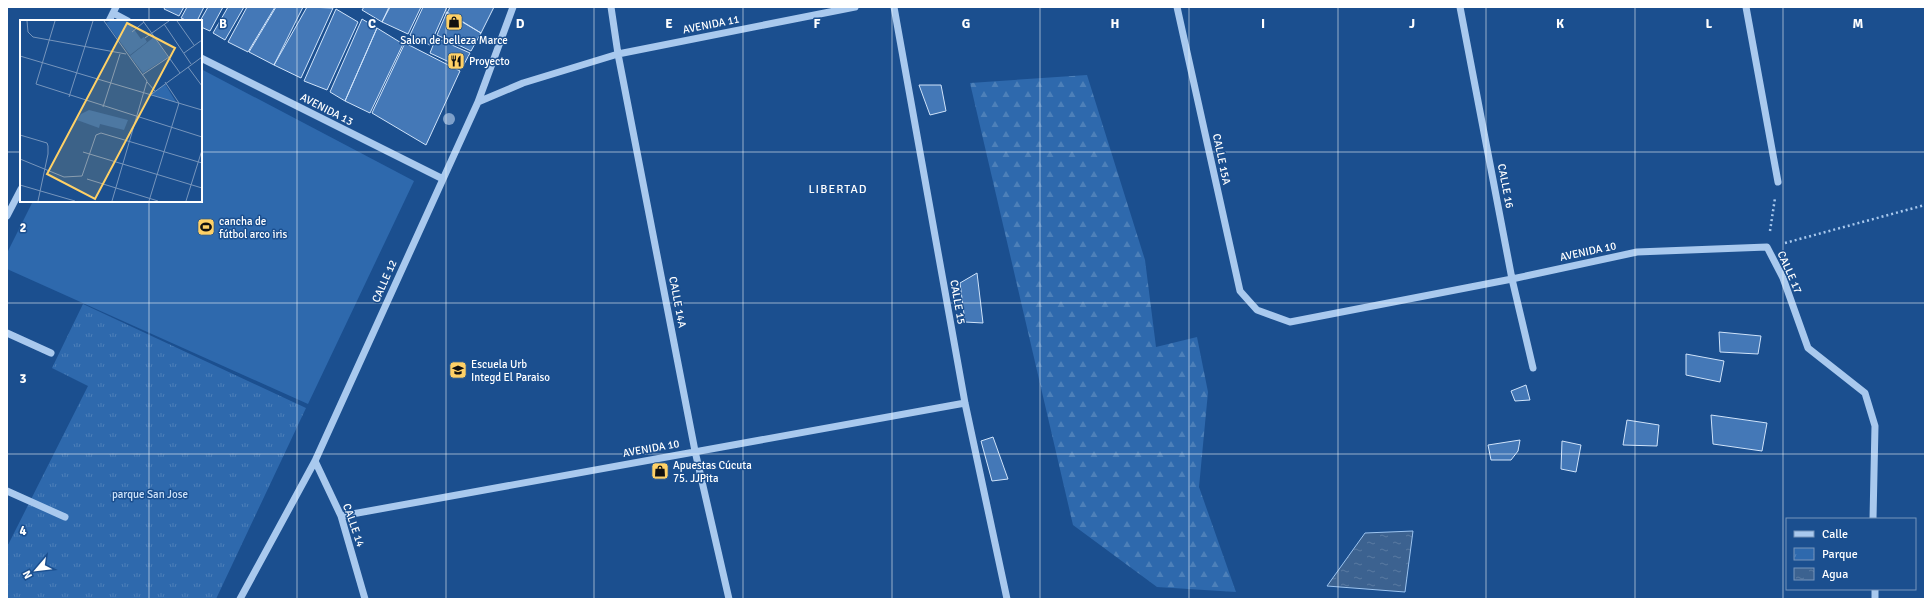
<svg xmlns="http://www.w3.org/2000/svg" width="1932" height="606" font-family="Signika,sans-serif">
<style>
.forest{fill:url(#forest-firs)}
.park{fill:url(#park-tufts)}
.pitch{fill:#2e69ad}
.water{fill:url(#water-ripples);stroke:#9cc4f0}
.building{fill:#4478b7;stroke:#cfe3fa}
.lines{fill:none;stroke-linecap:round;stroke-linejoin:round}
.path{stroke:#a9c9ee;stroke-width:2.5;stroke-dasharray:2 3;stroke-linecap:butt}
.minor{stroke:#a9c9ee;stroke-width:7}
.tree{fill:#7ea0ca}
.grid{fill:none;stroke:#fff;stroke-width:1;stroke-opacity:0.55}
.labels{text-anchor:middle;stroke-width:3;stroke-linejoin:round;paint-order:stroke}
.street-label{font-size:11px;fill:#fff;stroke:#1b4f8f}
.poi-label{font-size:11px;fill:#fff;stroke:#1b4f8f;text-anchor:start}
.park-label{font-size:11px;fill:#cfe3fa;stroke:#1b4f8f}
.neighbourhood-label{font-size:12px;letter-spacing:1px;fill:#fff;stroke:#1b4f8f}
.inset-road{fill:none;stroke:#7695bc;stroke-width:1}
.view{fill:#ffd166;fill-opacity:0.15;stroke:#ffd166;stroke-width:2}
.inset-edge{fill:none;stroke:#fff;stroke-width:2}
.grid-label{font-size:13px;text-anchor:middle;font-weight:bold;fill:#fff;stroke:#1b4f8f;stroke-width:3;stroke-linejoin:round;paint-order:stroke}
</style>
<defs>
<pattern id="forest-firs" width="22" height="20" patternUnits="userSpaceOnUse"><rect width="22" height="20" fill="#2e69ad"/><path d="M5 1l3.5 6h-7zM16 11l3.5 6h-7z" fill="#4d80b9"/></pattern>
<pattern id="park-tufts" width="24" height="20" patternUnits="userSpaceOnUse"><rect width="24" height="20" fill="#2e69ad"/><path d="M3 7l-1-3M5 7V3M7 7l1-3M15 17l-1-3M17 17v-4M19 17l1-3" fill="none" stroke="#4d80b9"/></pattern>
<pattern id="water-ripples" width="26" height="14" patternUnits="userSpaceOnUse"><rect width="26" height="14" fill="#3c6290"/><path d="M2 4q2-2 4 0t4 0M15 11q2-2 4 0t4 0" fill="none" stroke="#597aa1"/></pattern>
</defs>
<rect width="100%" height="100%" fill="#1b4f8f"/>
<!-- forest -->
<path class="forest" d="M1087,75l58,185 11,87 41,-10 11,55 -9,95 37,105 -79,-5 -84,-62 -103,-442z"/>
<!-- park -->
<path class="park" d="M83,304l223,104 -90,191h-209v-52l81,-161 -36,-18z"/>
<!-- pitch -->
<path class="pitch" d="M201,69l213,112 -106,223 -301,-135v-16l26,-52h168z"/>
<!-- water -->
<path class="water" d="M1413,531l-8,61 -78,-6 38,-53z"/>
<!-- building -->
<path class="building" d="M165,7h19l-5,9 -15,-7z
M187,7h17l-7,14h-9l-7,-3z
M208,7h15l-13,24 -9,-4 -1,-6z
M228,7h16l-19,33 -12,-7z
M247,7h28l-27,45 -20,-10z
M276,7h27l-29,58 -25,-13z
M307,7l26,1 -32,70 -27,-13z
M364,7h25l-7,15 -20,-12z
M390,7h31l-13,27 -26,-12z
M423,7h24l-17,38 -20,-10z
M450,7h44l-13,26 -34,-20z
M336,9l22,13 -31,68 -23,-9z
M447,12l34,21 -10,18 -34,-16z
M362,19l15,9 -32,73 -15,-9z
M377,28l26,16 -33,69 -25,-12z
M436,38l34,15 -8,15 -32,-15z
M405,43l55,28 -34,74 -54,-32z
M919,85h22l5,26 -16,4z
M977,273l6,50 -18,-1 -5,-39z
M1719,332l42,4 -3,18 -38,-2z
M1686,354l38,7 -4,21 -34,-7z
M1526,385l4,15 -15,1 -4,-10z
M1711,415l56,8 -5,28 -49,-7z
M1627,420l32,5 -2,21 -34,-1z
M993,437l15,42 -16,2 -11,-40z
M1520,440l-2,11 -7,9h-20l-3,-15z
M1562,441l19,4 -5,27 -15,-3z"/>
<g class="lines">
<!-- path -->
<path class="path" d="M1770,231l5,-33
M1785,243l140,-38"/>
<!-- minor -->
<path class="minor" d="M611,7l7,47 77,397 34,148
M894,7l71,396 42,196
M1177,7l63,284 17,19 33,12 222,-43 125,-27 130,-5 16,31 25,70 57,45 10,33 -2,93
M1460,7l52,272 21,89
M1746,7l32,175
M113,13l15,8
M109,21l7,-14
M201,58l242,121
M478,102l35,-95
M7,216l14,-27
M7,333l44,20
M315,461l26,55 24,83
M7,491l58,26
M341,516l624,-113
M1875,589v10
M240,599l75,-138 163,-359 45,-19 95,-29 237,-47"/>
</g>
<!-- trees -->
<circle class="tree" cx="449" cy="119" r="6"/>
<!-- grid -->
<path class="grid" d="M149,7v14M297,7v592M446,7v592M594,7v592M743,7v592M892,7v592M1040,7v592M1189,7v592M1338,7v592M1486,7v592M1635,7v592M1783,7v592M7,152h14M201,152h1724M149,201v398M7,303h1918M7,454h1918"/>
<!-- icons -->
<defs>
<symbol id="shop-square" viewBox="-11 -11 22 22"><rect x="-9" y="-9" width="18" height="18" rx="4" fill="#ffd166" stroke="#1b4f8f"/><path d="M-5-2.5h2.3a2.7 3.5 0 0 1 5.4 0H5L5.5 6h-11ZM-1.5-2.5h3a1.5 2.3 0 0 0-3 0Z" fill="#111"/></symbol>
<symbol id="restaurant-square" viewBox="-11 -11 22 22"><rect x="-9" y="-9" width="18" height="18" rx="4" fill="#ffd166" stroke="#1b4f8f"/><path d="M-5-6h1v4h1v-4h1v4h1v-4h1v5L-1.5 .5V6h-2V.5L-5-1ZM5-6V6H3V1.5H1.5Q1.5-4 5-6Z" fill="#111"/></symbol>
<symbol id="stadium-square" viewBox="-11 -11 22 22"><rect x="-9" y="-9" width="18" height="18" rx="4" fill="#ffd166" stroke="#1b4f8f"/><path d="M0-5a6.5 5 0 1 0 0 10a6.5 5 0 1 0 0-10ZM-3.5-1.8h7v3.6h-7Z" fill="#111"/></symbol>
<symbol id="school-square" viewBox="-11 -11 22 22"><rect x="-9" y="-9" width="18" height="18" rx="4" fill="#ffd166" stroke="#1b4f8f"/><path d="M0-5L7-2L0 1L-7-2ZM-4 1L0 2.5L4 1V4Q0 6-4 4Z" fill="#111"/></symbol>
</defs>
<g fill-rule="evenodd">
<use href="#shop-square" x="444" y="12" width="20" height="20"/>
<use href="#restaurant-square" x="446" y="51" width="20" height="20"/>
<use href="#stadium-square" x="196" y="217" width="20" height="20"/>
<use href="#school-square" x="448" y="360" width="20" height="20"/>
<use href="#shop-square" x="650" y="461" width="20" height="20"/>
</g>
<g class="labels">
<!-- street labels -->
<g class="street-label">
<text transform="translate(711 24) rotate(-11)" y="4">AVENIDA 11</text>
<text transform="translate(327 109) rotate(27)" y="4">AVENIDA 13</text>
<text transform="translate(1222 159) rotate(78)" y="4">CALLE 15A</text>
<text transform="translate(1506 186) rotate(79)" y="4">CALLE 16</text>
<text transform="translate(1588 251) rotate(-12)" y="4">AVENIDA 10</text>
<text transform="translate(1790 272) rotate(66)" y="4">CALLE 17</text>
<text transform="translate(384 281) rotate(-66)" y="4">CALLE 12</text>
<text transform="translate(678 302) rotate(79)" y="4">CALLE 14A</text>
<text transform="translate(958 302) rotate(80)" y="4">CALLE 15</text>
<text transform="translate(651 448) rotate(-10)" y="4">AVENIDA 10</text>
<text transform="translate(354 525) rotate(71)" y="4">CALLE 14</text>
</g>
<!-- poi labels -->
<g class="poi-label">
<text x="454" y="44" text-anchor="middle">Salon de belleza Marce</text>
<text x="469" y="65">Proyecto</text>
<text x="219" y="225">cancha de<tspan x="219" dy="13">fútbol arco iris</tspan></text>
<text x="471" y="368">Escuela Urb<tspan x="471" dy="13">Integd El Paraiso</tspan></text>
<text x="673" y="469">Apuestas Cúcuta<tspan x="673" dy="13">75. JJPita</tspan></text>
</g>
<!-- park labels -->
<g class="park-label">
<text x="150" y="498">parque San Jose</text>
</g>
<!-- neighbourhood labels -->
<g class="neighbourhood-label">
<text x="838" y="193">LIBERTAD</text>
</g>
</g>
<!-- overview -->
<g transform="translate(20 20)">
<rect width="182" height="182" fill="#1b4f8f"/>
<path d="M69,90l39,10 -4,10 -24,-6 -1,4 -22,-8 4,-6z" fill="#2e69ad"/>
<path d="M90,1h18l13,18 3,-2 3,5 -17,13 -24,-32z" fill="#2e69ad"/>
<path d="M134,17l14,20 -25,16 -13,-17zM145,64l11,18 -25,-7z" fill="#2e69ad"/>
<path class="inset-road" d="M7,1l1,11 5,5 93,17M35,1l-19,63 166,53M84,1l43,60 -35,120M123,1l37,52M157,1l17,24M144,4l27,40M112,12l12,-10M125,18l24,-17M164,33l18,-13M0,36l182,54M168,47l14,19M122,55l27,-18M127,62l8,9M145,62l14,21M129,76l53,-39M49,77l24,-76M83,87l17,-53M0,115l27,8 1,3v8l-10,47M63,132l119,36M0,139l44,18 18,-1 14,-41 5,-2 101,30M67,159l71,22M0,165l55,16M129,181l30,-98M166,181l16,-51"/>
<path class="view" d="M107,3l48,25 -80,151 -48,-25z"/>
<rect width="182" height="182" class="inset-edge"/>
</g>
<g class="grid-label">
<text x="223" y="28">B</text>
<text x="372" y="28">C</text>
<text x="520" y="28">D</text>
<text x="669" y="28">E</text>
<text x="817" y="28">F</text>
<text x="966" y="28">G</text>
<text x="1115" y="28">H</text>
<text x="1263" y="28">I</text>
<text x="1412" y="28">J</text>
<text x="1560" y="28">K</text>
<text x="1709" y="28">L</text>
<text x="1858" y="28">M</text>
<text x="23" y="232">2</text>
<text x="23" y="383">3</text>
<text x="23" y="535">4</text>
</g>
<!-- border -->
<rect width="1932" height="606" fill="none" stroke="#ffffff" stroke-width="16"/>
<!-- legend -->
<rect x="1786" y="518" width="130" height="72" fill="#1b4f8f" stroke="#7695bc"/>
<rect x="1794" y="531" width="20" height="6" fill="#a9c9ee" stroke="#7695bc"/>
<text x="1822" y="538" font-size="12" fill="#ffffff">Calle</text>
<rect x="1794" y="548" width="20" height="12" fill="url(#park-tufts)" stroke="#7695bc"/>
<text x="1822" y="558" font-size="12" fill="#ffffff">Parque</text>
<rect x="1794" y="568" width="20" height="12" fill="url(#water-ripples)" stroke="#7695bc"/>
<text x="1822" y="578" font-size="12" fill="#ffffff">Agua</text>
<!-- north arrow -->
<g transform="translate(36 570) rotate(242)" stroke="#1b4f8f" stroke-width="3" paint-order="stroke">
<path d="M0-3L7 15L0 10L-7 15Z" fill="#ffffff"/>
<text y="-6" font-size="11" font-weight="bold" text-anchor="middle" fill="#ffffff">N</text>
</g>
</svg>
